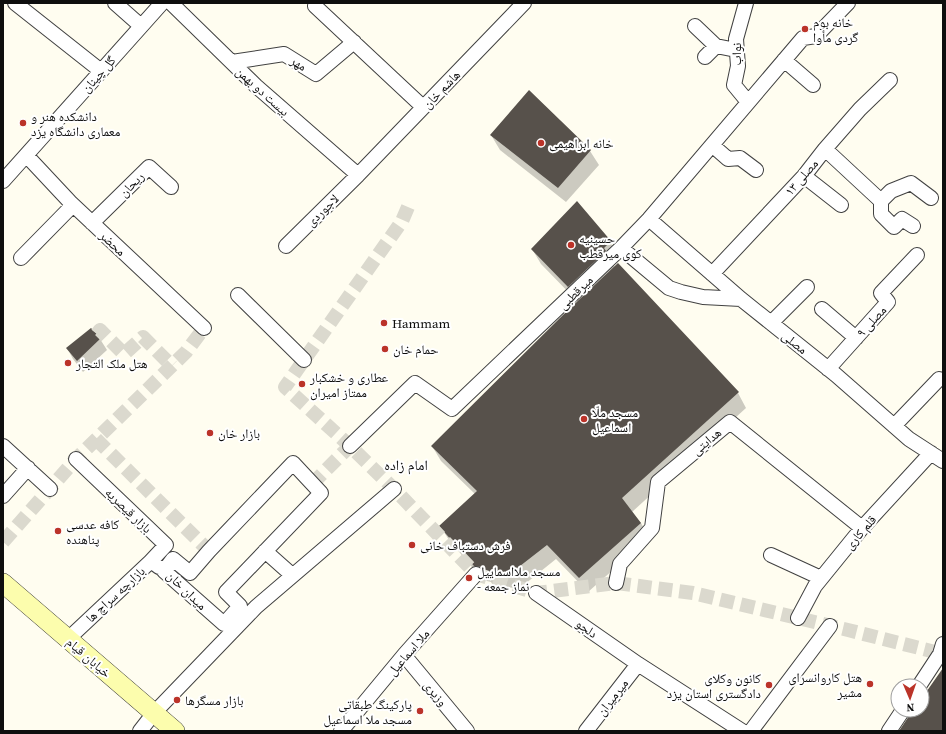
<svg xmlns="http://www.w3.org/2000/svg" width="946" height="734" font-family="'Source Serif 4','Noto Naskh Arabic',serif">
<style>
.shadow{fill:#0003}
.building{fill:#57514b}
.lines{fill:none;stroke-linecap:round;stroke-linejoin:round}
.street-tunnel{stroke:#dbd9ce;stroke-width:14;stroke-dasharray:14 7;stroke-linecap:butt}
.street-casing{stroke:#414141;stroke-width:16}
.secondary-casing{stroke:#303030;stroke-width:20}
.street{stroke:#fff;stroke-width:14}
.secondary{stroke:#fcfdad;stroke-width:19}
.poi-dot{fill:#bb3329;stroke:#fff;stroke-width:1.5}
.labels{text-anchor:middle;stroke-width:4;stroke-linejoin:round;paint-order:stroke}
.poi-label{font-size:13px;fill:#0e0e0e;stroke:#fff;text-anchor:start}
.street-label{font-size:13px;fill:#0e0e0e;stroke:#fff}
.neighbourhood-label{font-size:14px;fill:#0e0e0e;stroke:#fff}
</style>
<rect width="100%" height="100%" fill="#fffdf0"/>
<!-- shadow -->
<path class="shadow" d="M491,135l99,16 9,14 -33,37 -66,-52z
M610,242l8,14 -6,7 3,4 3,-3 120,129 8,15 -114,104 9,11 8,15 -61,54 -32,-33 -36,29 -26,-1 -3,-5 -8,-2 -34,-40 -9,-14 35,-32 -34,-33 -9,-15 146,-144 -37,-38 -9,-15z
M100,339l7,11 -24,22 -10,-13 -6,-11z"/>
<!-- building -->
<path class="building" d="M529,90l62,60 -33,38 -68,-53z
M577,201l34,40 -7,7 2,3 -38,36 -37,-38z
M618,263l121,129 -117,106 19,25 -62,55 -32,-33 -36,28h-27l-3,-6 -7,-1 -35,-40 38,-35 -46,-45 133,-132z
M91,328l10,10 -24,23 -11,-13z
M943,668v63h-44l14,-21h9v-12z"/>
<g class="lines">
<!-- street-tunnel -->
<path class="street-tunnel" d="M408,207l-6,14 -117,166 65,59 44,43 82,85 60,19 80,-10 77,10 155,37 95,24
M97,334l3,-4 24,24 19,-17 29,29
M96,439l113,112
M312,484l38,-38
M3,542l73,-83 110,-107 18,-24"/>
<defs>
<path id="street" d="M15,3l86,68
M115,3l26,23
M171,3l85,83 102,89
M316,3l-1,3 108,101
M746,3l-10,36 2,27 -4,19 14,17
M695,26l21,20 20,4
M705,57l11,-11
M784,60l29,25
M232,62l52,-8 32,20 38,-32
M712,145l16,14 12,-1 16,12
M825,149l56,52 10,-10 20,-8 20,15
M26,155l44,47 134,126
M804,176l37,29
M3,181l159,-178
M881,201v13l13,13 8,-8 11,7
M649,219l92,80 95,76 73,64 34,22
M92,223l57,-56 22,20
M286,246l72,-71 166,-172
M621,248l48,40 12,4 22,5 38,2
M21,258l52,-53
M712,274l92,-98 21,-27 35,-40 30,-29
M238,295l66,65
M822,309l34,29
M771,323l36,-36
M828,369l60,-67 -7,-9 36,-38
M894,426l45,-47
M3,446l47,43
M350,446l65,-63 37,26 169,-161 28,-29 154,-181 13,-2 32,-33
M76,459l90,86 -15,16
M293,463l28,30 -95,99 14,14 -16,18 -60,-53 9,-12 17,14 19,-22z
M3,496l25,-28
M265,551l27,24
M771,555l50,23
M616,583l4,-19 32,-36 6,-46 72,-60 132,106
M536,593l102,71 104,67
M798,618l17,-32 47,-58 69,-75
M68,639l83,-78 8,6
M404,655l63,76
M919,686l21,-32 3,-10
M140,731l14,-18 102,-106 138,-118
M341,731l63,-76 72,-81
M586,731l52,-67
M751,731l79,-105
M889,731l14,-21"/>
<path id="secondary" d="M3,583l172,148"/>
</defs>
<!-- street casing -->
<use href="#street" class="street-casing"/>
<!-- secondary casing -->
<use href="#secondary" class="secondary-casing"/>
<!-- street -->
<use href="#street" class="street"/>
<!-- secondary -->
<use href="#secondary" class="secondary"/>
</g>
<!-- markers -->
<g class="poi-dot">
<circle cx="805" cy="29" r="4"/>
<circle cx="23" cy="123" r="4"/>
<circle cx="541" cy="143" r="4"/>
<circle cx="571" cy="245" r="4"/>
<circle cx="384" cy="323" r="4"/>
<circle cx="385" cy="349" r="4"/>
<circle cx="68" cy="363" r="4"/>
<circle cx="302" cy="384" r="4"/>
<circle cx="584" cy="419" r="4"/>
<circle cx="210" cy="433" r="4"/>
<circle cx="58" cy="531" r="4"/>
<circle cx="412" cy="545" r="4"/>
<circle cx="469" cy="578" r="4"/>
<circle cx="870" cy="684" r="4"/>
<circle cx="769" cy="685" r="4"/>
<circle cx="177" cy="700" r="4"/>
<circle cx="420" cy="711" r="4"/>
</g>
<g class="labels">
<!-- poi labels -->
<g class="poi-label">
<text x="813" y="27">خانه بوم<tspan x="813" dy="15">گردی مأوا</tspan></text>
<text x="31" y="121">دانشکده هنر و<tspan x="31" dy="15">معماری دانشگاه یزد</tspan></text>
<text x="549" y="148">خانه ابراهیمی</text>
<text x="579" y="243">حسینیه<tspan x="579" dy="15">کوی میرقطب</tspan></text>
<text x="392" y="328">Hammam</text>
<text x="393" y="354">حمام خان</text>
<text x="76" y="368">هتل ملک التجار</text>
<text x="310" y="382">عطاری و خشکبار<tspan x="310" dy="15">ممتاز امیران</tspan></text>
<text x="592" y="417">مسجد ملّا<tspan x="592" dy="15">اسماعیل</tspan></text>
<text x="218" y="438">بازار خان</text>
<text x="66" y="529">کافه عدسی<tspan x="66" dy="15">پناهنده</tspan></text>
<text x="420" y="550">فرش دستباف خانی</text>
<text x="477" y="576">مسجد ملااسماییل<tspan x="477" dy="15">- نماز جمعه</tspan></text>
<text x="862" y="682" text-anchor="end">هتل کاروانسرای<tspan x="862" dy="15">مشیر</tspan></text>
<text x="761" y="683" text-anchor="end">کانون وکلای<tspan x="761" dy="15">دادگستری استان یزد</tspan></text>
<text x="185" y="705">بازار مسگرها</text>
<text x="412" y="709" text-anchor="end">پارکینگ طبقاتی<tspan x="412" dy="15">مسجد ملا اسماعیل</tspan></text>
</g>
<!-- street labels -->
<g class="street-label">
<text transform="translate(736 54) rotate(-90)" y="5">نواب</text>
<text transform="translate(299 63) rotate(33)" y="5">مهر</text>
<text transform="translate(98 74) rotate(-48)" y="5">گل چینان</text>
<text transform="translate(441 89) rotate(-46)" y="5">هاشم خان</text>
<text transform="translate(263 91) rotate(42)" y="5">بیست دو بهمن</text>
<text transform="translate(801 177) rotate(-49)" y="5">مصلی ۱۳</text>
<text transform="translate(131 184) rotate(-45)" y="5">ریحان</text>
<text transform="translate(322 210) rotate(-44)" y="5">لاجوردی</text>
<text transform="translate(113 243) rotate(43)" y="5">محضر</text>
<text transform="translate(575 292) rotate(-44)" y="5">میرقطبی</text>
<text transform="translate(871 321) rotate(-48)" y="5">مصلی ۹</text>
<text transform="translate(795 342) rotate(39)" y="5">مصلی</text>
<text transform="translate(706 441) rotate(-40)" y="5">هدایتی</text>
<text transform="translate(129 510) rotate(44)" y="5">بازار قیصریه</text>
<text transform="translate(860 532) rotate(-49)" y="5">قلم کاری</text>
<text transform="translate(187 590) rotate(44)" y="5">میدان خان</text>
<text transform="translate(115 594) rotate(-43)" y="5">بازارچه سراچ ها</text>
<text transform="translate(587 628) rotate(35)" y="5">دلجو</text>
<text transform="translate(408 652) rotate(-49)" y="5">ملا اسماعیل</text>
<text transform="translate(89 657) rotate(41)" y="5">خیابان قیام</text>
<text transform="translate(436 693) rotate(51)" y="5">وزیری</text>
<text transform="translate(612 697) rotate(-52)" y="5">میرمیران</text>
</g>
<!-- neighbourhood labels -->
<g class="neighbourhood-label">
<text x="406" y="470">امام زاده</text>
</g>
</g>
<!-- border -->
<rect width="946" height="734" fill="none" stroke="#0e0e0e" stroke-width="8"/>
<!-- north arrow -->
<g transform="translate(910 698) rotate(178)"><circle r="19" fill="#ffffff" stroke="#9f9f9f"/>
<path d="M0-3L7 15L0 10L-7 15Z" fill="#bb3329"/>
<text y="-6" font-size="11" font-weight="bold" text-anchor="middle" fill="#0e0e0e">N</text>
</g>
</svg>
